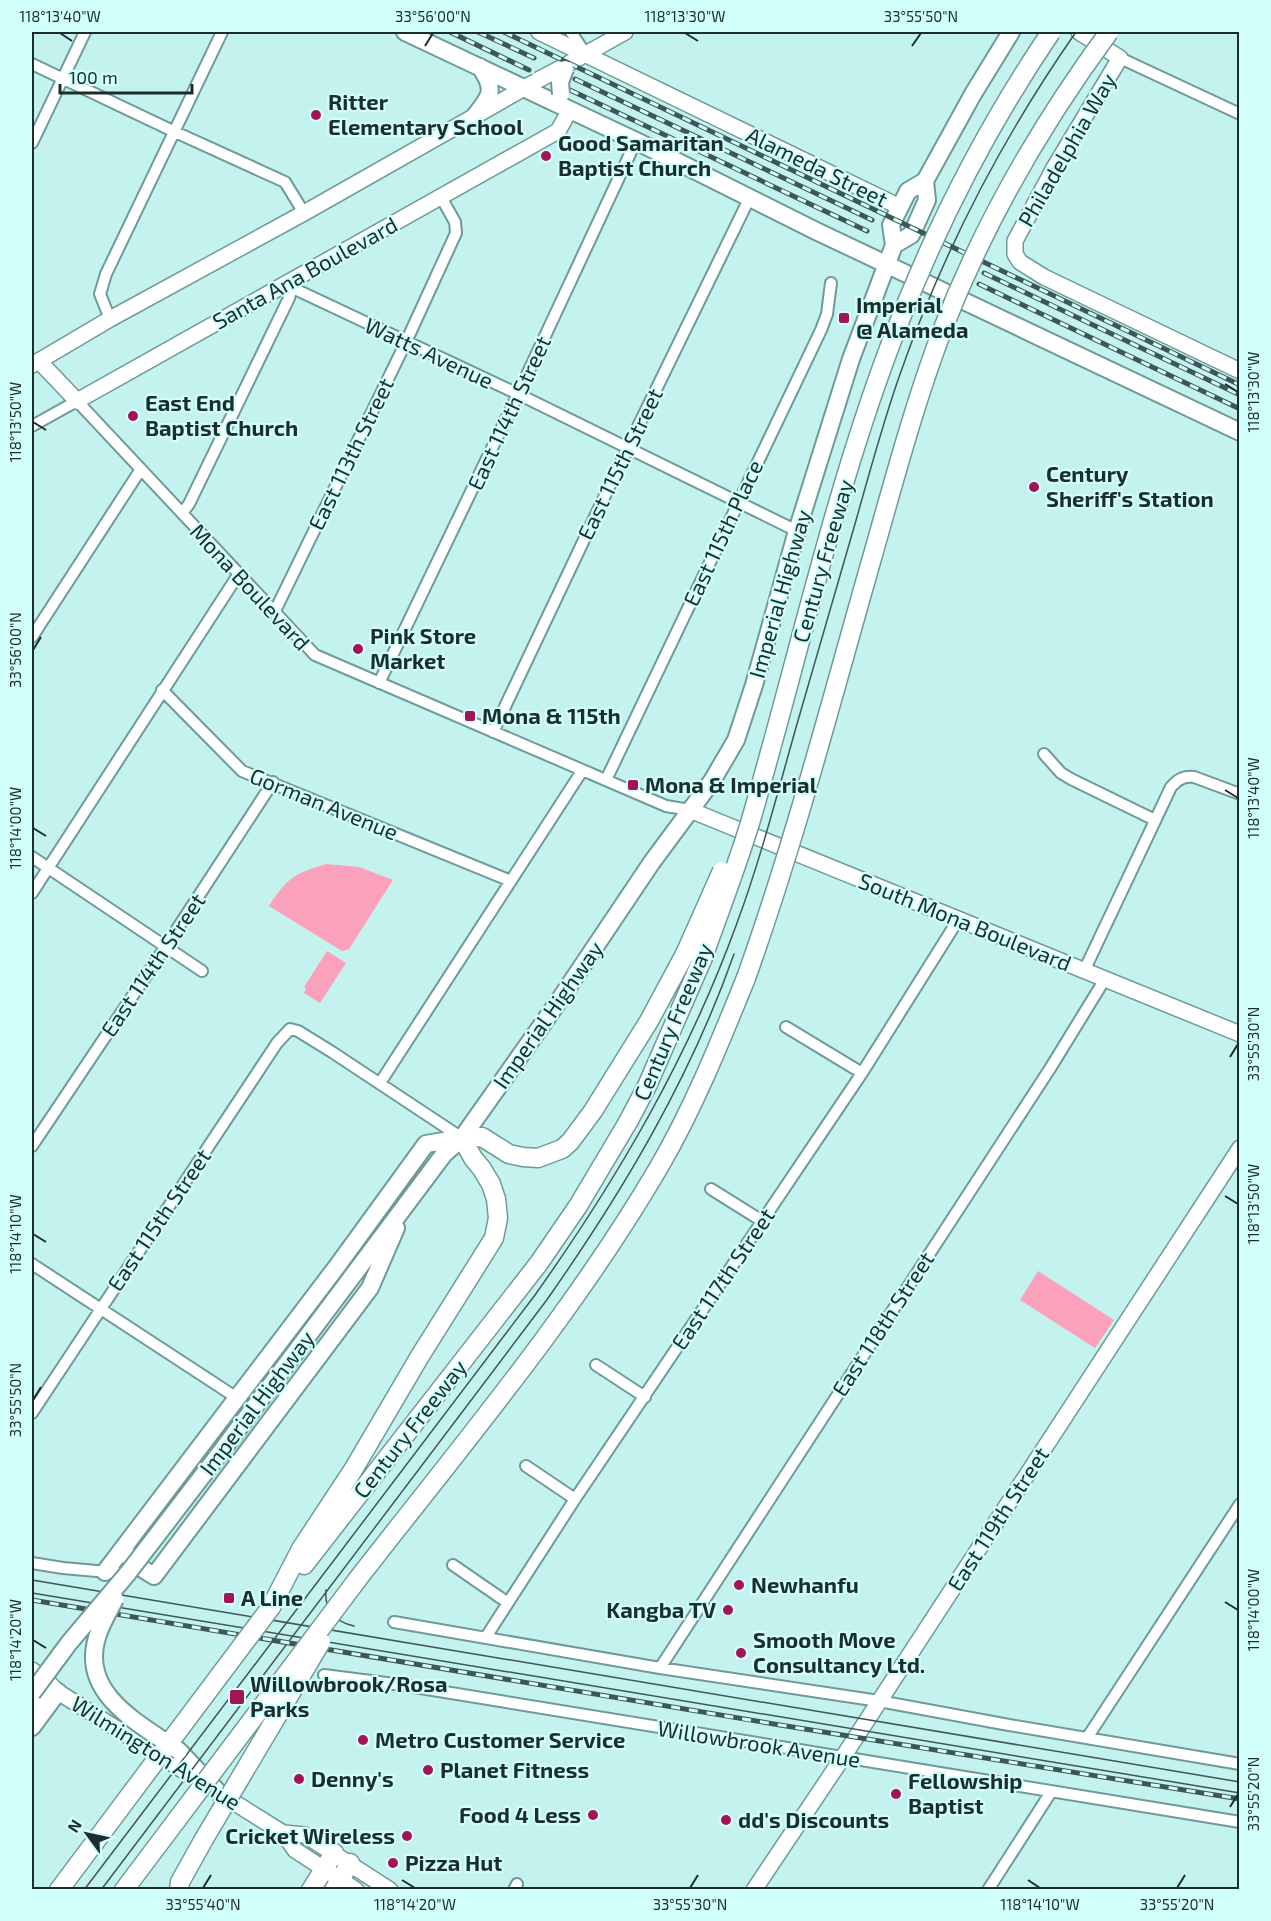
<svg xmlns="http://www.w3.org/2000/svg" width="1271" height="1921" font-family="'Exo 2',sans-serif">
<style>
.green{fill:#fca1bc}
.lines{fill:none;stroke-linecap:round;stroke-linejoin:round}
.street-casing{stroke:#6e9b99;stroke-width:14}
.secondary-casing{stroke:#6e9b99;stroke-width:18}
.primary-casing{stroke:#6e9b99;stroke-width:20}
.highway-casing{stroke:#6e9b99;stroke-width:21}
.street{stroke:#fff;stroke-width:10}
.secondary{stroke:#fff;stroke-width:15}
.primary{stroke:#fff;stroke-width:16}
.highway{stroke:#fff;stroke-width:18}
.tram{stroke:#3e5756;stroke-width:1.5}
.rail-casing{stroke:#3e5756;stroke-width:5}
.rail{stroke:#d0fffc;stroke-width:3;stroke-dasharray:9;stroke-linecap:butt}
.secondary-bridge-casing{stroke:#6e9b99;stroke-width:18;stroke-linecap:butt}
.primary-bridge-casing{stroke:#6e9b99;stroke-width:20;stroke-linecap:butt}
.highway-bridge-casing{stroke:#6e9b99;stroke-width:21;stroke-linecap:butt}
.secondary-bridge{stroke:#fff;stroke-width:15}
.primary-bridge{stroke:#fff;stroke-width:16}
.highway-bridge{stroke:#fff;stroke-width:18}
.ticks{fill:none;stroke:#1b2e2d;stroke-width:2}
.poi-dot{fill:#a41355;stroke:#d0fffc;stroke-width:2}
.labels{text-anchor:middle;stroke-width:4.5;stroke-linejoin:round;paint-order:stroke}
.poi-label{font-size:22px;font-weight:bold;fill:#1b2e2d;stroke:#d0fffc;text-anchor:start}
.street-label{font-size:22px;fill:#1b2e2d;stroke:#d0fffc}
.neatline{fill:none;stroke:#1b2e2d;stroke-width:2}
.ticks-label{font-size:15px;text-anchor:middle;fill:#1b2e2d}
</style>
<rect width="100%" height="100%" fill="#c3f2ef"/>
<!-- green -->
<path class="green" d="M326,864l33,3 34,13 -44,69 -7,2 -73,-45c19,-29 25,-32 57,-42z
M327,951l19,12 -26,40 -16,-10 2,-5 -2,-1z
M1038,1271l76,49 -19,28 -75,-48z"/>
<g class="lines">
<defs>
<path id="street" d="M571,32l14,21
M1120,58l120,56
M32,64l141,67 112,51 19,31
M32,143l53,-111
M287,284l12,7 219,103 279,137
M110,319l-10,-25 6,-20 116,-242
M32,426l45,-25 238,254 351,151 24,4
M182,513l7,-9 100,-206 2,-8 -4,-6
M274,613l132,-271 50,-109 -1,-11 -14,-25
M32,637l109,-168
M379,683l139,-289 118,-253
M162,690l80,81 269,110
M493,732l134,-283 123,-252
M1044,754l17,19 10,6 84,41
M606,780l215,-450 6,-16 4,-31
M32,857l170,114
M32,893l206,-318
M1084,971l87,-184c7,-8 13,-11 23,-10l46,17
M786,1027l76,46
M380,1083l202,-312
M32,1146l134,-200 107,-164
M711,1189l51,32
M32,1264l205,134
M596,1365l49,32
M32,1413l245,-370 13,-14 8,2 34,21 130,86
M526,1466l49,33
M32,1563l31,5 67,6
M453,1565l55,38
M394,1622l266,46 219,33 130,24 231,39
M486,1637l89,-138 287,-426 96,-153
M660,1668l391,-601 54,-88
M324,1675l78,10 838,137
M1087,1738l153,-234
M514,1890l3,-6
M988,1890l63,-98"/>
<path id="secondary" d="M539,32l361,175
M1079,32l41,26 -66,110 -39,73v13l5,8 24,15 196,94
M559,69l66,-37
M39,361l38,40 481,-270 12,-21
M32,365l78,-46 194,-106 229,-130
M690,810l550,224
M32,1670l14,10 12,12 225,141 12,17 61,40
M283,1833l22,2 85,55
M754,1890l89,-133 397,-609"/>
<path id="primary" d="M405,32l231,109 180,90 424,201
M473,118c17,-21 24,-27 7,-51
M894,245l17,-10 3,-6 13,-29 -2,-19
M223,1449l221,-295 18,-16 94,-133 96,-143 60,-81 24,-41 18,-55 43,-154 54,-172 43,-114 -3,-20 17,-34 17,-10 48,-87 38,-62
M127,1554l6,9 21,13 216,-288 26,-60
M105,1572l233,-307 88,-121 35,-6
M32,1707l14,-26
M32,1727l26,-35
M179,1751l39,41"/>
<path id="highway" d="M304,1565l235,-302 39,-57 50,-84 19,-36 55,-126
M357,1580c104,-134 216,-266 302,-413 35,-60 61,-125 87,-189
M271,1607l30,-58 52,-79 67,-114 74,-118 4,-20 -2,-19 -5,-15 -9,-15 -9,-11 -11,-20 20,-1 27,17 14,3 15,1 24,-9 8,-7 23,-31 56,-90 36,-67
M59,1890l74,-99
M124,1890l52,-69
M179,1890l1,-8 24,-43
M311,1890l23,-37
M334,1890l16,-27"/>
</defs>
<!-- street casing -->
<use href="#street" class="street-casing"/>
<!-- secondary casing -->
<use href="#secondary" class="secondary-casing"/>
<!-- primary casing -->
<use href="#primary" class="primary-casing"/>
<!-- highway casing -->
<use href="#highway" class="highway-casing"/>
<!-- street -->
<use href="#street" class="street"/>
<!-- secondary -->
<use href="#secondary" class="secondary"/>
<!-- primary -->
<use href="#primary" class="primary"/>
<!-- highway -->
<use href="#highway" class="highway"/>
<!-- tram -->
<path class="tram" d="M32,1580l1208,202
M326,1590c-2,19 9,32 28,36
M32,1593l1208,200
M84,1890l451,-595c83,-117 153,-237 202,-372 24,-65 41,-132 60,-199 20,-69 40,-138 60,-207 13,-47 26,-94 42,-140 43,-123 103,-239 177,-345
M101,1890l445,-589c76,-108 144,-222 188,-347"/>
<defs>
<path id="rail" d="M450,32l79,38
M478,32l56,26
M504,32l736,353
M575,79l297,141
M570,90l297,141
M984,273l256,122
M979,284l261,125
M32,1600l748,125 460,74"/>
</defs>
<!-- rail casing -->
<use href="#rail" class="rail-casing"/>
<!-- rail -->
<use href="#rail" class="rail"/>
<defs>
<path id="secondary-bridge" d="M538,80l21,-11"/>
<path id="primary-bridge" d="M561,94l-1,-12 5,-13
M115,1599c-7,14 -16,28 -19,42 -14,55 46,84 83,110
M32,1693l37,-50 59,-70 95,-124"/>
<path id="highway-bridge" d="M685,954l37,-83
M702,960c16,-45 34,-91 48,-137 47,-160 82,-324 141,-480 41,-109 95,-215 160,-311
M746,978c50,-140 87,-284 128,-427 21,-74 41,-149 68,-220 41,-106 100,-208 167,-299
M133,1791l138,-184
M176,1821l181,-241
M204,1839l117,-197"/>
</defs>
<!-- secondary-bridge casing -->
<use href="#secondary-bridge" class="secondary-bridge-casing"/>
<!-- primary-bridge casing -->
<use href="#primary-bridge" class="primary-bridge-casing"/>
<!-- highway-bridge casing -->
<use href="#highway-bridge" class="highway-bridge-casing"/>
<!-- secondary-bridge -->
<use href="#secondary-bridge" class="secondary-bridge"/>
<!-- primary-bridge -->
<use href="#primary-bridge" class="primary-bridge"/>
<!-- highway-bridge -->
<use href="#highway-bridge" class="highway-bridge"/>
</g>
<!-- ticks -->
<path class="ticks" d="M60,33l12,8M685,33l13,8M425,46l8,-13M912,46l9,-13M1225,384l13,8M33,422l13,8M33,650l8,-13M1225,790l13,8M33,828l13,8M1230,1057l8,-13M1225,1196l13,8M33,1234l13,8M33,1400l8,-13M1225,1602l13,8M33,1640l13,8M1230,1807l8,-13M402,1880l13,8M1028,1880l12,8M203,1888l8,-13M690,1888l8,-13M1177,1888l8,-13"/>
<!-- markers -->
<g class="poi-dot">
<circle cx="316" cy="115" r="6"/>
<circle cx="546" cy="156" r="6"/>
<rect x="838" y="312" width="12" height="12" rx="3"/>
<circle cx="133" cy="416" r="6"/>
<circle cx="1034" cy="487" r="6"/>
<circle cx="358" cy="649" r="6"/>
<rect x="464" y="710" width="12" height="12" rx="3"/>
<rect x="627" y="779" width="12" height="12" rx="3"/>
<circle cx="739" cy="1585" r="6"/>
<rect x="223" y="1592" width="12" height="12" rx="3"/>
<circle cx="728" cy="1610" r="6"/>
<circle cx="741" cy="1653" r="6"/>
<rect x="229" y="1689" width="16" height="16" rx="3"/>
<circle cx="363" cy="1740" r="6"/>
<circle cx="428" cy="1770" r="6"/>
<circle cx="299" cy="1779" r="6"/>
<circle cx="896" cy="1794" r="6"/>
<circle cx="593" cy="1815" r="6"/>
<circle cx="726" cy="1820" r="6"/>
<circle cx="407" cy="1836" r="6"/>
<circle cx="393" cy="1863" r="6"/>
</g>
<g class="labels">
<!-- poi labels -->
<g class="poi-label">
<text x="328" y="110">Ritter<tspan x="328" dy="25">Elementary School</tspan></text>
<text x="558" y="151">Good Samaritan<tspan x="558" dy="25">Baptist Church</tspan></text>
<text x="856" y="313">Imperial<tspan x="856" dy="25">@ Alameda</tspan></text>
<text x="145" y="411">East End<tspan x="145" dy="25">Baptist Church</tspan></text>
<text x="1046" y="482">Century<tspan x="1046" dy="25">Sheriff's Station</tspan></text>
<text x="370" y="644">Pink Store<tspan x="370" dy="25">Market</tspan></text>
<text x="482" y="724">Mona &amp; 115th</text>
<text x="645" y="793">Mona &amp; Imperial</text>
<text x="751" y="1593">Newhanfu</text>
<text x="241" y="1606">A Line</text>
<text x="716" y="1618" text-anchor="end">Kangba TV</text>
<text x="753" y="1648">Smooth Move<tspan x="753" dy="25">Consultancy Ltd.</tspan></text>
<text x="250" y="1692">Willowbrook/Rosa<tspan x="250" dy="25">Parks</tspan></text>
<text x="375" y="1748">Metro Customer Service</text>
<text x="440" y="1778">Planet Fitness</text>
<text x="311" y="1787">Denny's</text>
<text x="908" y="1789">Fellowship<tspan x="908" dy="25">Baptist</tspan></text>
<text x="581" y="1823" text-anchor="end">Food 4 Less</text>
<text x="738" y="1828">dd's Discounts</text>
<text x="395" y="1844" text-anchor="end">Cricket Wireless</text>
<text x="405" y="1871">Pizza Hut</text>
</g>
<!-- street labels -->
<g class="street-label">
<text transform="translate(1067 150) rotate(-60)" y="8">Philadelphia Way</text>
<text transform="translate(817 167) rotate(26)" y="8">Alameda Street</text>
<text transform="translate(305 273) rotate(-29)" y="8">Santa Ana Boulevard</text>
<text transform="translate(429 353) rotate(25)" y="8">Watts Avenue</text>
<text transform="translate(509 413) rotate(-65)" y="8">East 114th Street</text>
<text transform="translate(351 454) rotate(-64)" y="8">East 113th Street</text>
<text transform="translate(620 464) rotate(-64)" y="8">East 115th Street</text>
<text transform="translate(723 533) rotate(-65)" y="8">East 115th Place</text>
<text transform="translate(823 561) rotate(-74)" y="8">Century Freeway</text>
<text transform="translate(250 587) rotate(47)" y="8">Mona Boulevard</text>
<text transform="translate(780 594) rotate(-74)" y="8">Imperial Highway</text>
<text transform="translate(324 804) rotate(22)" y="8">Gorman Avenue</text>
<text transform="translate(965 922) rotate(22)" y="8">South Mona Boulevard</text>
<text transform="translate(153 965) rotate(-56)" y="8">East 114th Street</text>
<text transform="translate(548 1015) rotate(-55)" y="8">Imperial Highway</text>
<text transform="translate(673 1022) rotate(-67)" y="8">Century Freeway</text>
<text transform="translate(159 1220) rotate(-56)" y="8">East 115th Street</text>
<text transform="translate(723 1279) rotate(-56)" y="8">East 117th Street</text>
<text transform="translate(883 1324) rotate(-57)" y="8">East 118th Street</text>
<text transform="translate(257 1403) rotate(-53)" y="8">Imperial Highway</text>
<text transform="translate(410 1429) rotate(-52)" y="8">Century Freeway</text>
<text transform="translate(998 1519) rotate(-57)" y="8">East 119th Street</text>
<text transform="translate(759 1744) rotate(9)" y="8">Willowbrook Avenue</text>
<text transform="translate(156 1753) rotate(32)" y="8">Wilmington Avenue</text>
</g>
</g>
<!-- border -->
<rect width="1271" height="1921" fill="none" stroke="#d0fffc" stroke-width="66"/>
<!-- north arrow -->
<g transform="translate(87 1834) rotate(303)" stroke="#d0fffc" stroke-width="4.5" paint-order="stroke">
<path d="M0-4.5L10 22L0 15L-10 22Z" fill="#1b2e2d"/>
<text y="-9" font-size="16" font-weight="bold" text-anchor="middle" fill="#1b2e2d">N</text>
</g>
<!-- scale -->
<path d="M60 84v9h132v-9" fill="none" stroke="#1b2e2d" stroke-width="3"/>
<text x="69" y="84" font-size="18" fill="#1b2e2d" stroke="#d0fffc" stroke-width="4.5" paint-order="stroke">100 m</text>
<rect x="33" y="33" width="1205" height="1855" class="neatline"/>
<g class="ticks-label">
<text x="60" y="22">118°13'40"W</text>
<text x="433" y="22">33°56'00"N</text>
<text x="685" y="22">118°13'30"W</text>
<text x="921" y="22">33°55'50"N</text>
<text transform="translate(1254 392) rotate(-90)" y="5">118°13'30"W</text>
<text transform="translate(16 422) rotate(-90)" y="5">118°13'50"W</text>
<text transform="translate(16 650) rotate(-90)" y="5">33°56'00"N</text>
<text transform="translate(1254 798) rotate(-90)" y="5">118°13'40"W</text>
<text transform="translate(16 828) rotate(-90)" y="5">118°14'00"W</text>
<text transform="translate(1254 1044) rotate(-90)" y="5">33°55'30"N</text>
<text transform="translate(1254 1204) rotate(-90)" y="5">118°13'50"W</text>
<text transform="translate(16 1234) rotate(-90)" y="5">118°14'10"W</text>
<text transform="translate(16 1400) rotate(-90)" y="5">33°55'50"N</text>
<text transform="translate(1254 1610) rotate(-90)" y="5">118°14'00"W</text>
<text transform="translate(16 1640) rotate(-90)" y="5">118°14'20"W</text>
<text transform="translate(1254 1794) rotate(-90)" y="5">33°55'20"N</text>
<text x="203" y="1910">33°55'40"N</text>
<text x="415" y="1910">118°14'20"W</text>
<text x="690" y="1910">33°55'30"N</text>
<text x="1040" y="1910">118°14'10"W</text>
<text x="1177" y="1910">33°55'20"N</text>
</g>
</svg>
